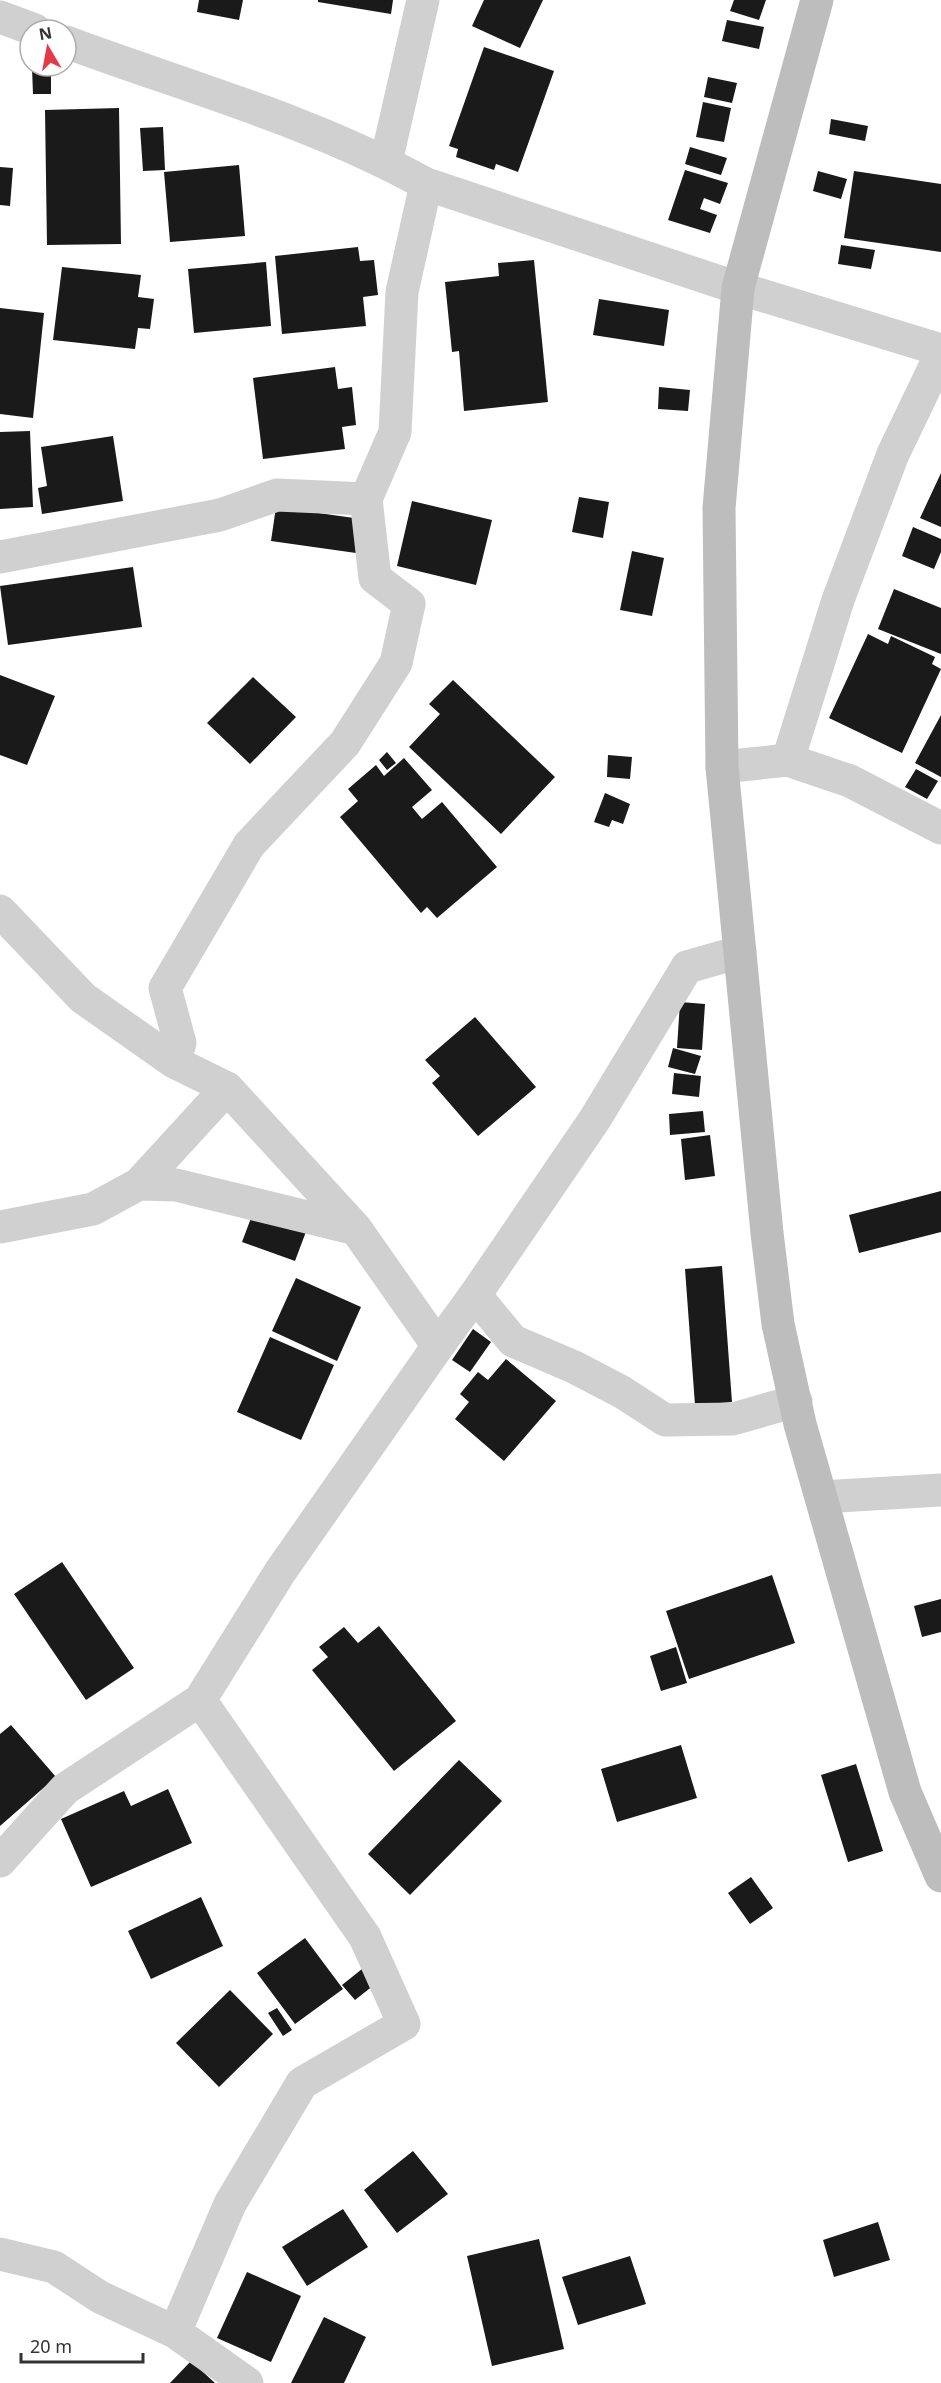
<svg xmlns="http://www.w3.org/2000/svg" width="941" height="2383" font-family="'Noto Sans',sans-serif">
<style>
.building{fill:#1a1a1a}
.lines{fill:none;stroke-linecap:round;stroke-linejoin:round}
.street{stroke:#d0d0d0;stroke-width:33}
.secondary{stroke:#bdbdbd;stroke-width:33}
</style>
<rect width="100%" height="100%" fill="#fff"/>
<!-- building -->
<path class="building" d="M199,0h44l-4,20 -42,-8z
M318,0h75l-2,14 -73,-12z
M484,0h59l-23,48 -48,-22z
M734,0h32l-7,20 -29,-9z
M727,20l37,7 -5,22 -37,-8z
M484,47l70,24 -36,101 -22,-8 -2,6 -38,-13 2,-8 -9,-3z
M32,68h19v26h-18z
M708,77l29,6 -5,20 -28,-6z
M703,102l28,6 -7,34 -28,-5z
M119,108l2,136 -74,1 -2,-135z
M831,119l37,7 -3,15 -36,-7z
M163,127l2,43 -22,1 -3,-43z
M690,147l37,11 -6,17 -36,-11z
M239,165l6,71 -75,6 -6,-70z
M0,167l13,1 -3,38 -10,-1z
M685,170l43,13 -8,21 -16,-6 -4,11 17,6 -7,18 -42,-13z
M818,171l29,8 -6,20 -28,-8z
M854,171l87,13v68l-97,-14z
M841,245l34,5 -4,19 -33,-5z
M358,247l2,14 14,-1 4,35 -15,2 3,29 -84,8 -7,-78z
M534,260l14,142 -84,9 -5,-60 -7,1 -7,-70 54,-6 -1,-13z
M266,262l5,64 -77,7 -6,-64z
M62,267l79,8 -3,22 16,2 -4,30 -12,-1 -3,21 -82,-9z
M599,299l70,11 -5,36 -71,-11z
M0,308l44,5 -11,105 -33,-4z
M335,367l3,22 14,-2 4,38 -14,2 3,22 -82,10 -10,-81z
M659,387l31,3 -2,21 -30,-2z
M30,431l3,76 -33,2v-77z
M113,436l10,65 -81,13 -4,-26 9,-2 -6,-39z
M941,473v54l-21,-9z
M579,497l30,5 -6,36 -31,-6z
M412,501l80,19 -16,65 -79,-19z
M276,507l85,12 -5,34 -85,-12z
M913,527l28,12v13l-7,17 -32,-13z
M632,551l32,7 -12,58 -32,-6z
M133,567l9,60 -134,18 -8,-59z
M894,589l47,19v46l-63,-25z
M868,634l20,10 3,-8 44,21 -3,7 9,5 -39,84 -73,-35z
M0,675l55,21 -28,69 -27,-10z
M253,677l43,40 -46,47 -43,-41z
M453,680l102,97 -54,57 -92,-87 31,-33 -11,-10z
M941,715v62l-26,-14z
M387,752l9,11 -9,7 -8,-10z
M608,755l24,2 -2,22 -23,-2z
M404,758l28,32 -20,17 10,12 20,-17 55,65 -60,51 -10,-11 -6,6 -81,-96 18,-16 -10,-12 28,-24 8,11z
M916,769l22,12 -11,18 -22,-12z
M605,793l25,11 -7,20 -11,-4 -3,7 -15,-5z
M680,1002l25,2 -3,46 -25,-2z
M475,1017l61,70 -58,49 -46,-53 8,-7 -15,-16z
M673,1048l28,8 -6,18 -27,-7z
M674,1073l27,3 -2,21 -27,-3z
M703,1111l2,21 -35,3 -1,-21z
M710,1135l5,41 -30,4 -4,-41z
M941,1191v41l-82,21 -10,-38z
M254,1210l53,19 -12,32 -53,-19z
M722,1266l10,136 -37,3 -10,-136z
M296,1278l65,29 -24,54 -65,-30z
M473,1329l18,13 -21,30 -18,-12z
M270,1337l64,28 -33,75 -64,-28z
M506,1359l50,42 -52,60 -49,-42 14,-17 -9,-8 18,-22 10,8z
M62,1562l72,106 -48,32 -72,-106z
M772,1575l23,68 -106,36 -23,-68z
M941,1599v33l-19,5 -8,-31z
M379,1626l77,95 -62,50 -82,-101 16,-13 -9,-10 25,-20 14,16z
M676,1647l11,36 -26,8 -11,-35z
M11,1725l45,52 -56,49v-92z
M681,1745l16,53 -80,24 -16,-53z
M459,1760l43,41 -92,94 -42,-41z
M856,1764l27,87 -35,11 -27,-87z
M168,1789l24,54 -101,44 -30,-68 63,-28 7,15z
M751,1877l22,31 -23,16 -22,-31z
M201,1897l22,49 -72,33 -23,-48z
M305,1938l38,51 -48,35 -38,-51z
M362,1969l12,16 -19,15 -13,-15z
M230,1990l43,44 -54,53 -43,-44z
M277,2008l15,22 -9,6 -15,-23z
M413,2151l35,43 -51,39 -33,-43z
M343,2209l25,38 -61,39 -25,-39z
M878,2222l12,38 -56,17 -11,-37z
M539,2239l25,110 -72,17 -25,-110z
M630,2256l16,48 -68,21 -16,-48z
M247,2272l54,24 -30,66 -54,-24z
M324,2317l42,20 -22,46h-53z
M191,2361l24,22h-45z"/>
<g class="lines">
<!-- street -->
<path class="street" d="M0,17l35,13
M66,42c121,45 247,79 360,142l312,104 203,62
M386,162l37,-162
M0,557l220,-42 57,-20 89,4 29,-67 7,-140 24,-108
M788,760l50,-160 55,-146 48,-100
M722,767l66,-7 62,21 91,47
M0,911l83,87 91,64 53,26 -88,96
M174,1062l6,-19 -15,-55 84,-143 96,-102 51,-80 13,-59 -34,-26 -9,-79
M227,1088l129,141
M0,1227l93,-18 46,-25 37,1 180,44 82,117 37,-51 38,46 61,26 48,25 43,28 68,-1 63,-18
M475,1295l120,-176 92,-152 53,-15
M821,1497l120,-7
M0,1861l65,-72 135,-89
M0,2254l54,13 46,30 75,35 72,51
M175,2332l55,-128 72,-121 102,-59 -39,-87 -165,-237 80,-128 158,-226"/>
<!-- secondary -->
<path class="secondary" d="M817,0l-79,288 -19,220 3,259 45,466 11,91 22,100 105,368 36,84"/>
</g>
<!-- north arrow -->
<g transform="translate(48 48) rotate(350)"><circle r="28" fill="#ffffff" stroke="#adadad" stroke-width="1.5"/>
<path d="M0-4.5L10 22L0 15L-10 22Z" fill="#e63946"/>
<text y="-9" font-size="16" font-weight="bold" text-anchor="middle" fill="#333333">N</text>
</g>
<!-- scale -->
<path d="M21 2353v9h122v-9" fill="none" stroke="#333333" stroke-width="3"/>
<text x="30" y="2353" font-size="18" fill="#333333" stroke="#ffffff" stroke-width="4.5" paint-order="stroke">20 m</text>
</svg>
